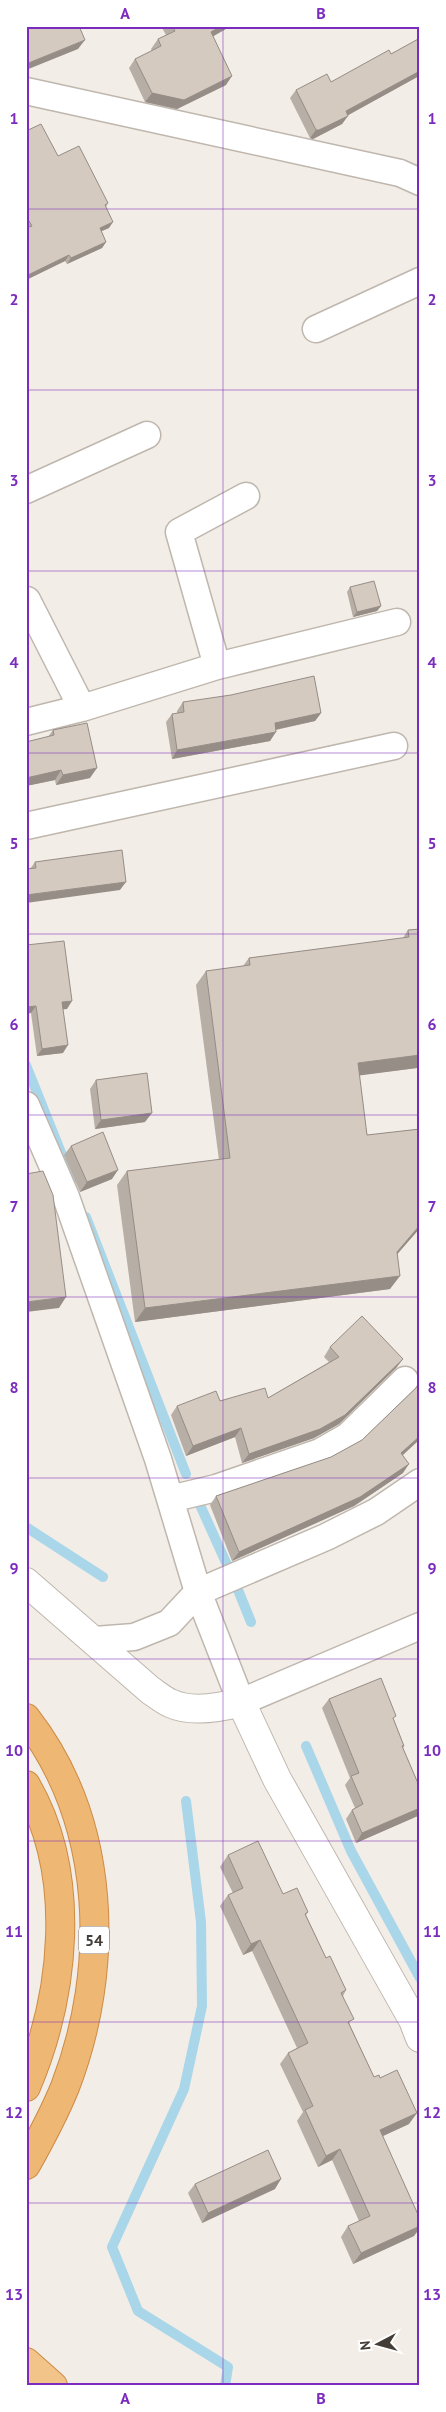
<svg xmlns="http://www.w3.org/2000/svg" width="446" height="2412" font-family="'PT Sans',sans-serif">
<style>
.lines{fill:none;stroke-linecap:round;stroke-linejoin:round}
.stream{stroke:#a9d6e9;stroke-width:10}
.minor-casing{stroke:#bfb7ad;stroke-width:29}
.tertiary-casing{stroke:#bfb7ad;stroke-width:30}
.trunk-casing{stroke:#cd8b45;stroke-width:30}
.motorway-casing{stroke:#cd8b45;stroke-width:30}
.minor{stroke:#fff;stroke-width:26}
.tertiary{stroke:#fff;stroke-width:28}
.trunk{stroke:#f2c489;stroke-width:28}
.motorway{stroke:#efb774;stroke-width:28}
.wall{fill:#b7aea5}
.shaded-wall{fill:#958d86}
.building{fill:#d5cac0;stroke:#958d86}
.grid{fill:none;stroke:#7b2cbf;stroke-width:1;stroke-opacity:0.55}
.labels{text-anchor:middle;stroke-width:4;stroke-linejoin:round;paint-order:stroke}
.shield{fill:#fff;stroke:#7c7773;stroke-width:1}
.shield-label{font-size:16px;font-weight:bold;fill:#443d37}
.neatline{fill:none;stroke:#7b2cbf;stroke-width:2}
.grid-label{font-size:16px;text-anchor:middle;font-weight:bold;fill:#7b2cbf}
</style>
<rect width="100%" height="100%" fill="#f2ede7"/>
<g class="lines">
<!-- stream -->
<path class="stream" d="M26,1065l46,115
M86,1217l100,257
M200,1505l28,62
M26,1527l77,50
M236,1585l15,37
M306,1746l45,105 69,127
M186,1801l15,121 1,84 -18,83 -72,158 26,64 90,56 -3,19"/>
<defs>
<path id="minor" d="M26,91l374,82 20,9
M316,329l104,-48
M26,490l121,-55
M27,600l55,108
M217,666l-38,-134 67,-36
M26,722l56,-14 135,-42 180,-44
M26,826l368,-80
M26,1105l40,92 92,262 40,133 43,110 179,-76
M170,1499l46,-11 104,-36 28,-16 57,-56
M95,1640l39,-3 35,-14 29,-31 128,-55 50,-25 44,-30"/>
<path id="tertiary" d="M26,1582l124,108c6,4 13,10 20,13 21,10 49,5 71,-1l36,77 136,241 7,18"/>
<path id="trunk" d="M26,2362l27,24"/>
<path id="motorway" d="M26,1718c81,104 85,250 39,369 -11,27 -25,53 -39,78
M26,1785c52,90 39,210 0,302"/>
</defs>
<!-- minor casing -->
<use href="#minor" class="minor-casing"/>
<!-- tertiary casing -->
<use href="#tertiary" class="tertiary-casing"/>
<!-- trunk casing -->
<use href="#trunk" class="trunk-casing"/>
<!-- motorway casing -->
<use href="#motorway" class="motorway-casing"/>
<!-- minor -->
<use href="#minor" class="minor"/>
<!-- tertiary -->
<use href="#tertiary" class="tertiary"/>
<!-- trunk -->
<use href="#trunk" class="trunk"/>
<!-- motorway -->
<use href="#motorway" class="motorway"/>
</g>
<!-- wall -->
<path class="wall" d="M161,26h70l-18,10 13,49 -49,24 -32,-7 -16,-34 6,-9 17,-8 -1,-2 7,-10 8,-4z
M420,38v40l-1,-2 -71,39 -6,9 -29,15 -3,-1 -20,-40 6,-8 35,-8 60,-28z
M26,131l32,25 50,47 -2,4 3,21 -8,3 5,11 -4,6 -35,16 -2,-3 -39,19z
M350,587l31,19 -4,5 -24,6 -6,-25z
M183,702l138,11 -6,8 -39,9 -6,11 -98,18 -6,-37 6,-8 5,-1v-2z
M53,730l37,48 -34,7 -1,-5 -29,6v-44l22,-5z
M35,862l85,28 -90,-21z
M420,929v134l-3,5 -58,7 8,60 53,-6v99l-23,26 -7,35 -255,33 -18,-137 10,-14 92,-11 -23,-175 10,-14 37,-5 6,-8 154,-20 5,-8z
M26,945l41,64h-4v44l-26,3 -6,-43z
M96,1080l49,42 -50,7 -5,-40z
M71,1146l41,33 -32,13 -16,-37z
M330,1347l73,12 -7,9 -57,56 -25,14 -72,25 -7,-26 -49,19 -15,-41 6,-9 43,-5 48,-3 61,-36 -5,-5z
M420,1372v67l-17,16v18l-49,33 -122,55 -22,-56 6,-9 115,-39 31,-17 58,-56 -2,-10z
M329,1699l65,21 10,26 -1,2 17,40v27l-64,28 -10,-24 6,-9 3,-2 -10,-23 5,-7 -28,-70z
M228,1855l80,57 -2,3 20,43 20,32 -3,6 7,29 24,52 6,1 29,46 -26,12 31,100 -61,28 -12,-27 7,-11 11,-5 -27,-61 -14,7 -21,-46 6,-9 -23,-48 8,-11 9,-5 -45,-97 -9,4 -23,-49 8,-11 5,-2 -13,-26z
M195,2184l80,5 -73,34 -14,-30z"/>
<!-- shaded-wall -->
<path class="shaded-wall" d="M221,26h10l-26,15 6,-9z
M85,40l-7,9 -52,21v-6z
M420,71v4l-1,1 -76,42 5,-2 -6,8 -29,15 -3,-1 6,-8 30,-19z
M232,76l-6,9 -49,24 -32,-7 7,-9z
M113,222l-4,6 -14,6 5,-6z
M106,242l-4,6 -35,16 4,-6z
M69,255l-4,6 -39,19v-4z
M381,606l-4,5 -24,6 4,-5z
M321,713l-6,8 -46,10 6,-8z
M276,732l-6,9 -98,18 5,-9z
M97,768l-7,10 -34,7 7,-10z
M61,770l-6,10 -29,6v-8z
M126,882l-6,8 -94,13v-8z
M72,1001l-5,8 -10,1 5,-8z
M36,1006l-5,7 -5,1v-7z
M68,1045l-5,8 -26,3 5,-7z
M420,1055v8l-3,5 -69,9 10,-14z
M152,1113l-7,9 -50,7 6,-9z
M118,1170l-6,9 -32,13 7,-10z
M420,1225v3l-33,38 10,-14z
M400,1276l-10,13 -255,33 10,-14z
M66,1297l-7,11 -33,4v-10z
M403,1359l-7,9 -57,56 -25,14 -72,25 7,-9z
M241,1428l-6,9 -49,19 7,-10z
M420,1436v3l-25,23 6,-9z
M409,1464l-6,9 -49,33 -122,55 7,-9z
M420,1808v7l-64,28 6,-10z
M260,1940l-8,11 -9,4 8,-11z
M417,2113l-8,11 -37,17 8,-11z
M340,2149l-8,11 -14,7 8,-11z
M281,2179l-6,10 -73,34 6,-10z
M420,2226v2l-6,8 -61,28 8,-11z"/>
<!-- building -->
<path class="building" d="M26,26h53l6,14 -59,24z
M172,26h49l-10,6 21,44 -48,24 -32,-7 -17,-34 26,-13 -3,-7 17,-8z
M420,38v33l-74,40 2,5 -29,14h-3l-20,-40 31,-16 4,8 58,-32 2,4z
M41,124l17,32 21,-10 29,57 -3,2 8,17 -13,6 6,14 -35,16 -2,-3 -43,21v-48l6,-2 -6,-10v-85z
M374,581l7,25 -24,6 -7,-25z
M314,676l7,37 -46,10 1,9 -99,18 -5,-36 12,-2 -1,-10 48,-7z
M87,723l10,45 -34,7 -2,-5 -35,8v-36l28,-7 -1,-5z
M122,850l4,32 -100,13v-26l10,-1 -1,-6z
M420,929v126l-62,8 9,72 53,-6v96l-23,27 3,24 -255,32 -18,-137 103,-13 -24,-187 44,-6 -1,-7 160,-21 -1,-7z
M64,941l8,60 -10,1 6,43 -26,4 -6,-43 -10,1v-62z
M147,1073l5,40 -51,7 -5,-40z
M103,1132l15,38 -31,12 -16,-36z
M43,1171l10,24 13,102 -40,5v-128z
M362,1316l41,43 -58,56 -25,14 -71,25 -8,-26 -48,18 -16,-40 39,-15 4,10 45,-13 3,10 71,-41 -9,-10z
M420,1384v52l-19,17 8,11 -49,33 -121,55 -23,-56 115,-39 31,-17z
M381,1678l15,38 -3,2 11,28h-2l18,42v20l-58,25 -10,-23 11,-6 -12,-28 8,-3 -30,-74z
M258,1841l25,53 14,-6 11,24 -3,2 21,44 4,-2 16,34 -5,3 13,26 -6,3 26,55 5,-2 1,3 17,-8 20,43 -37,17 40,89v7l-59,27 -13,-27 22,-10 -30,-67 -14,7 -21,-46 8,-4 -25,-53 20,-10 -48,-103 -9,4 -23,-49 15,-7 -15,-33z
M268,2150l13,29 -73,34 -13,-29z"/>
<!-- grid -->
<path class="grid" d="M223,26v2360M26,209h394M26,390h394M26,571h394M26,753h394M26,934h394M26,1115h394M26,1297h394M26,1478h394M26,1659h394M26,1841h394M26,2022h394M26,2203h394"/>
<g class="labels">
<!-- shield labels -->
<rect class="shield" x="79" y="1926.5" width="30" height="27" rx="4"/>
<g class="shield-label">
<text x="94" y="1946">54</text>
</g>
</g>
<!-- border -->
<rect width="446" height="2412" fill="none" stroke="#ffffff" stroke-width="55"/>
<!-- north arrow -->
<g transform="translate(378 2344) rotate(264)" stroke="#ffffff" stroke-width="4" paint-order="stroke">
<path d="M0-4L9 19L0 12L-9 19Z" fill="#443d37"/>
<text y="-8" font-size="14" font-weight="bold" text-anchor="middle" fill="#443d37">N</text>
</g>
<rect x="28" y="28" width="390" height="2356" class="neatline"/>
<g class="grid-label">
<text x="125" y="19">A</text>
<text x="321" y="19">B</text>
<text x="14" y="124">1</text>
<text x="432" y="124">1</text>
<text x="14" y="305">2</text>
<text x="432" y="305">2</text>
<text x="14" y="486">3</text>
<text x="432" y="486">3</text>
<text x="14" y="668">4</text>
<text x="432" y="668">4</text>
<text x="14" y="849">5</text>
<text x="432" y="849">5</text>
<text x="14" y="1030">6</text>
<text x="432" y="1030">6</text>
<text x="14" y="1212">7</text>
<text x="432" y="1212">7</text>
<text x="14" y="1393">8</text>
<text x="432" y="1393">8</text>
<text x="14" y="1574">9</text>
<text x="432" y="1574">9</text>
<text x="14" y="1756">10</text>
<text x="432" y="1756">10</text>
<text x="14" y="1937">11</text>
<text x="432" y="1937">11</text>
<text x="14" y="2118">12</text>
<text x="432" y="2118">12</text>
<text x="14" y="2300">13</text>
<text x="432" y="2300">13</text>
<text x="125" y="2404">A</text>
<text x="321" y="2404">B</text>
</g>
</svg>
